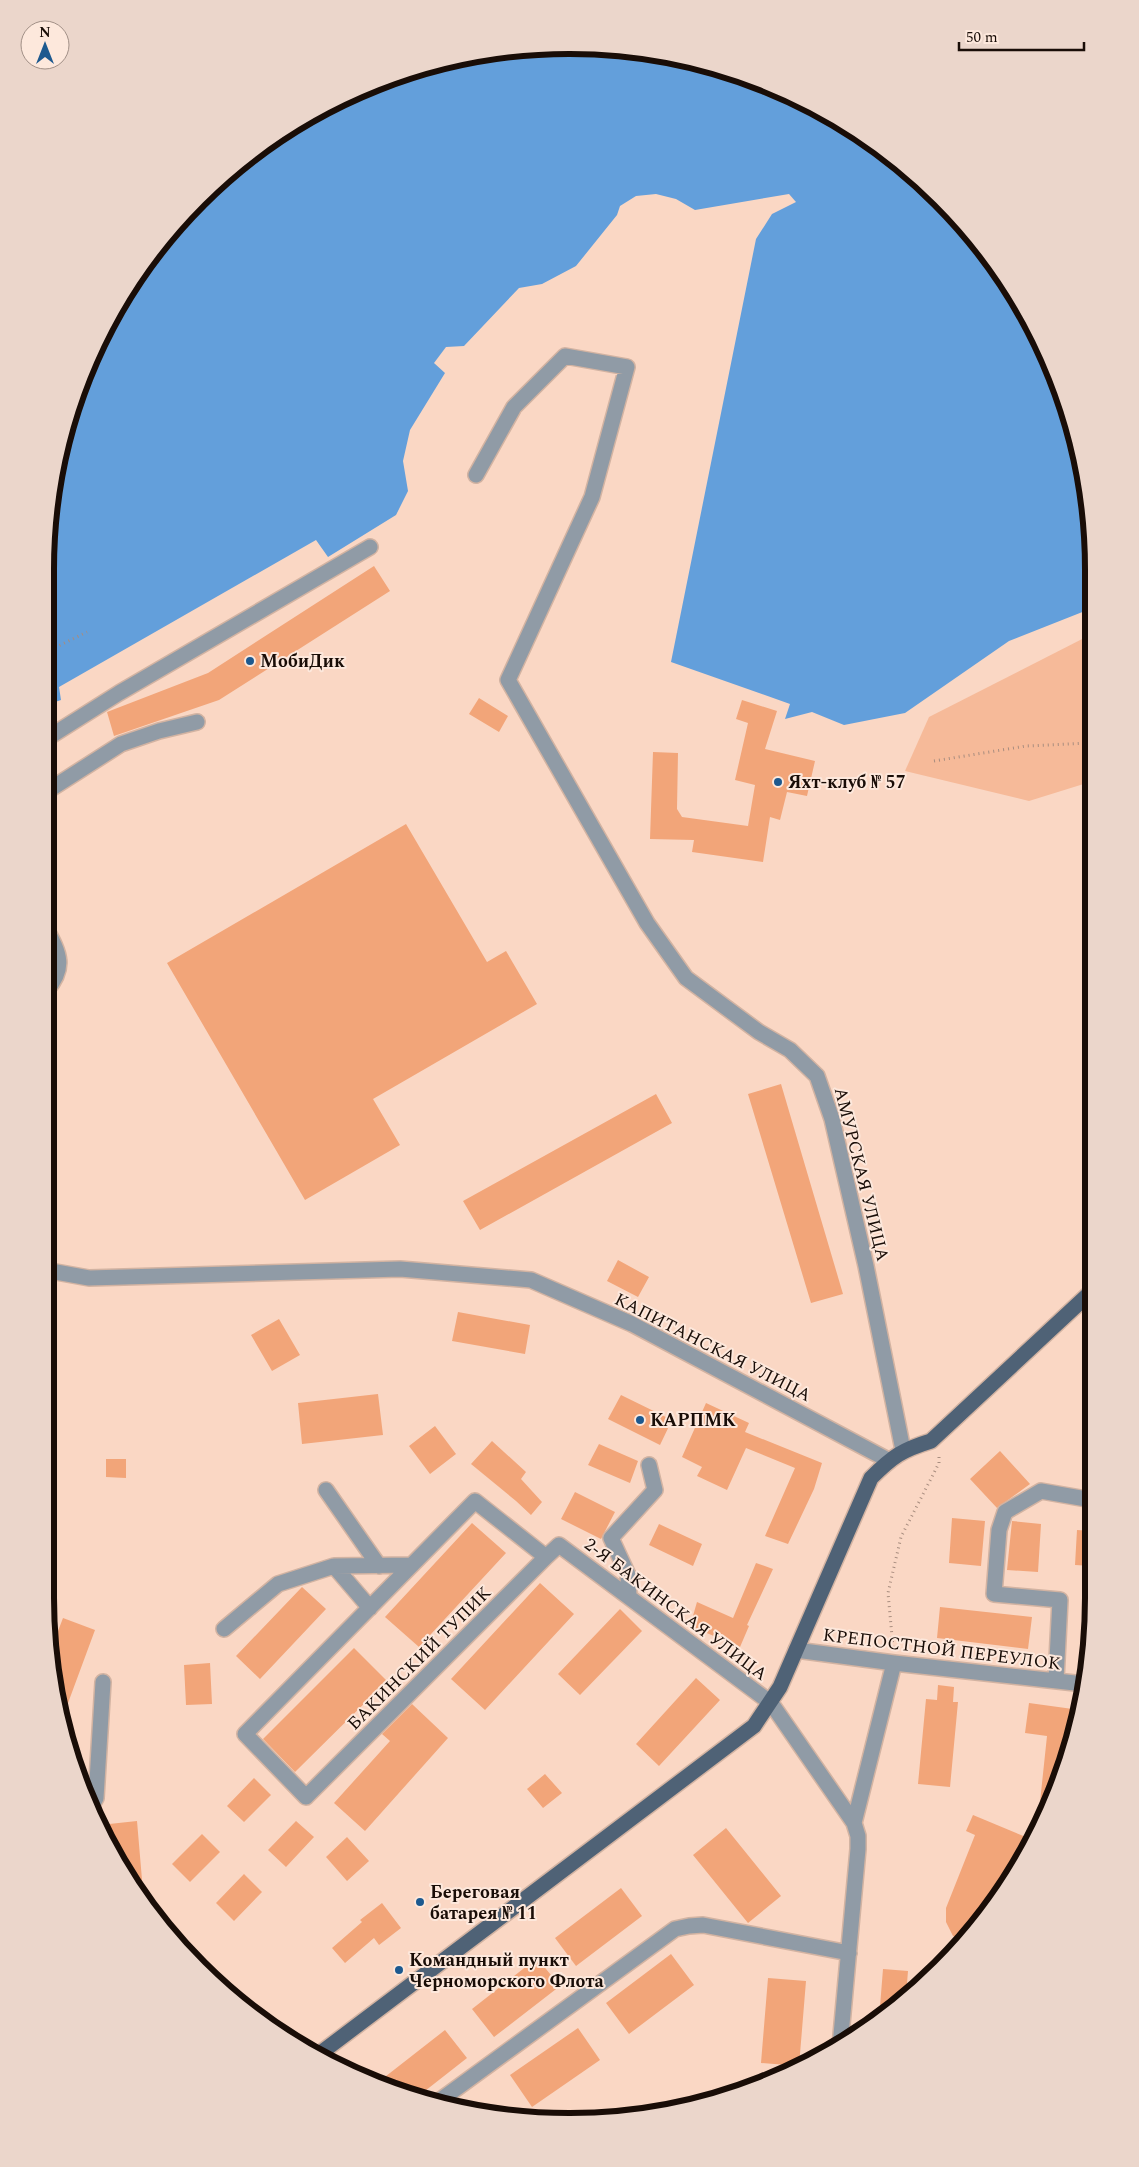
<svg xmlns="http://www.w3.org/2000/svg" width="1139" height="2167" font-family="Spectral,serif">
<style>
.green{fill:#f6ba99}
.water{fill:#639fdb}
.building{fill:#f2a579}
.lines{fill:none;stroke-linecap:round;stroke-linejoin:round}
.minor-casing{stroke:#d2b3a2;stroke-width:18}
.major-casing{stroke:#d2b3a2;stroke-width:18}
.path{stroke:#a88d7f;stroke-width:3;stroke-dasharray:1 4;stroke-linecap:butt}
.minor{stroke:#909ba6;stroke-width:15}
.major{stroke:#4f6276;stroke-width:15}
.poi-dot{fill:#1d598f;stroke:#fde8dc;stroke-width:2}
.labels{text-anchor:middle;stroke-width:4;stroke-linejoin:round;paint-order:stroke}
.poi-label{font-size:18px;font-weight:bold;fill:#190d07;stroke:#fde8dc;text-anchor:start}
.street-label{font-size:18px;fill:#190d07;stroke:#fde8dc}
.rim{fill:none;stroke:#190d07;stroke-width:6}
</style>
<rect width="100%" height="100%" fill="#fad7c4"/>
<!-- green -->
<path class="green" d="M1090,635v147l-61,19 -124,-30 24,-54z"/>
<!-- water -->
<path class="water" d="M604,46l102,17 96,36 113,76 71,75 68,119 35,132 1,108 -81,32 -104,72 -61,12 -32,-13 -27,7 5,-15 -119,-42 85,-423 16,-25 24,-12 -7,-8 -94,16 -19,-11 -20,-5 -20,2 -16,10 -3,9 -41,51 -34,18 -23,4 -55,58 -18,1 -12,16 11,10 -35,57 -7,31 5,30 -12,24 -68,42 -12,-17 -257,147 2,13 -15,5v-170l17,-101 36,-97 55,-87 70,-75 84,-60 93,-42 100,-24z"/>
<!-- building -->
<path class="building" d="M374,566l16,25 -171,109 -105,36 -7,-24 101,-39z
M479,698l29,18 -9,16 -30,-18z
M742,700l35,11 -12,38 50,12 -8,35 -20,-4 -7,28 -10,-3 -7,45 -71,-10 2,-12 -44,-1 3,-87 25,1 -1,56 5,8 66,9 7,-41 -20,-5 13,-57 -12,-4z
M406,824l81,138 19,-11 31,53 -164,95 27,46 -95,55 -138,-237z
M781,1084l62,210 -32,9 -63,-209z
M656,1094l16,29 -192,107 -17,-29z
M618,1260l31,17 -11,20 -31,-16z
M458,1312l72,13 -5,29 -73,-13z
M279,1319l21,36 -28,16 -21,-36z
M378,1394l5,41 -81,9 -4,-41z
M621,1395l51,25 -12,25 -52,-26z
M706,1403l43,20 -4,9 77,31 -8,26 -26,55 -23,-8 30,-68 -49,-20 -19,42 -30,-14 5,-9 -20,-10z
M435,1426l21,28 -26,20 -21,-28z
M492,1441l34,31 -5,7 21,23 -11,13 -15,-14 -45,-37z
M599,1444l39,17 -8,22 -42,-18z
M1000,1451l30,33 -33,24 -27,-29z
M106,1459h20v19l-20,-1z
M575,1492l40,20 -14,27 -40,-20z
M952,1518l33,3 -4,45 -32,-3z
M1012,1521l29,3 -3,48 -31,-2z
M472,1523l34,30 -87,94 -34,-30z
M659,1524l43,20 -9,22 -44,-21z
M1077,1530l16,1v35l-18,-1z
M756,1563l17,6 -26,56 2,1 -9,21 -50,-21 7,-24 36,16z
M540,1583l34,31 -89,96 -34,-31z
M302,1587l24,22 -66,70 -24,-23z
M940,1607l92,10 -4,32 -91,-11z
M620,1609l22,22 -62,64 -22,-21z
M63,1618l32,12 -34,92 -6,-22 -5,-48z
M354,1648l33,33 -92,91 -32,-33z
M210,1663l2,41 -26,1 -2,-40z
M696,1678l24,22 -61,66 -23,-22z
M938,1685l16,2 -1,15h5l-8,85 -32,-3 8,-85 11,1z
M1029,1703l51,7 -4,23 -33,89 -5,-1 9,-85 -22,-3z
M412,1704l36,34 -83,93 -31,-28 56,-62 -8,-7z
M545,1774l17,19 -19,15 -16,-19z
M254,1778l17,17 -27,27 -17,-16z
M973,1815l60,25 -9,16 -8,-3 -13,29 3,2 -20,33 -21,24 -12,-5 -7,-14v-14l29,-73 -9,-4z
M137,1821l7,82 -29,-43 -15,-35z
M296,1821l18,16 -28,30 -18,-17z
M726,1828l55,68 -33,27 -55,-68z
M202,1834l18,18 -30,30 -18,-18z
M347,1837l22,24 -22,20 -21,-24z
M244,1874l18,18 -28,29 -18,-18z
M621,1888l21,28 -66,50 -21,-28z
M382,1903l19,25 -22,17 -5,-7 -29,25 -13,-15 30,-26 -2,-2z
M671,1954l23,31 -65,49 -23,-31z
M537,1958l23,28 -66,51 -22,-28z
M883,1969l25,2 -2,25 -27,23z
M768,1978l38,3 -7,85 -38,-3z
M578,2028l22,32 -68,47 -22,-32z
M445,2030l22,28 -51,40 -29,-10 -6,-8z"/>
<g class="lines">
<defs>
<path id="minor" d="M476,475l38,-68 51,-51 62,11 -35,130 -84,183 139,243 39,55 73,54 31,18 27,26 15,43 34,147 37,184
M46,739l73,-46 251,-146
M46,792l75,-48 38,-13 38,-9
M46,991c20,-23 14,-37 0,-62
M45,1270l44,8 311,-9 131,11 101,44 256,136
M326,1490l53,76
M546,1557l-71,-56 -230,233 61,63 240,-240 13,-12 212,158 83,120 4,13v13l-18,197
M334,1566l78,-1
M629,1597l-1,-22 -17,-37 44,-48 -6,-25
M224,1629l54,-45 56,-18 36,42
M796,1650l98,13 190,21
M1056,1680l4,-80 -66,-6 5,-64 6,-18 36,-21 51,9
M91,1807l5,-9 7,-116
M854,1823l40,-160
M435,2104l240,-175 14,-3 14,-1 146,28"/>
<path id="major" d="M318,2055l436,-329 26,-39 91,-209c22,-22 31,-28 60,-37l161,-150"/>
</defs>
<!-- minor casing -->
<use href="#minor" class="minor-casing"/>
<!-- major casing -->
<use href="#major" class="major-casing"/>
<!-- path -->
<path class="path" d="M46,652l41,-20
M934,761l92,-15 64,-3
M893,1647l-5,-54 13,-56 38,-74v-9"/>
<!-- minor -->
<use href="#minor" class="minor"/>
<!-- major -->
<use href="#major" class="major"/>
</g>
<!-- markers -->
<g class="poi-dot">
<circle cx="250" cy="661" r="5"/>
<circle cx="778" cy="782" r="5"/>
<circle cx="640" cy="1420" r="5"/>
<circle cx="420" cy="1902" r="5"/>
<circle cx="399" cy="1970" r="5"/>
</g>
<g class="labels">
<!-- poi labels -->
<g class="poi-label">
<text x="260" y="667">МобиДик</text>
<text x="788" y="788">Яхт-клуб № 57</text>
<text x="650" y="1426">КАРПМК</text>
<text x="430" y="1898">Береговая<tspan x="430" dy="21">батарея № 11</tspan></text>
<text x="409" y="1966">Командный пункт<tspan x="409" dy="21">Черноморского Флота</tspan></text>
</g>
<!-- street labels -->
<g class="street-label">
<text transform="translate(862 1174) rotate(76)" y="6">АМУРСКАЯ УЛИЦА</text>
<text transform="translate(713 1347) rotate(27)" y="6">КАПИТАНСКАЯ УЛИЦА</text>
<text transform="translate(676 1609) rotate(37)" y="6">2-Я БАКИНСКАЯ УЛИЦА</text>
<text transform="translate(942 1649) rotate(7)" y="6">КРЕПОСТНОЙ ПЕРЕУЛОК</text>
<text transform="translate(419 1658) rotate(-45)" y="6">БАКИНСКИЙ ТУПИК</text>
</g>
</g>
<!-- crop -->
<path d="M0 0H1139V2167H0ZM569 54H570A515 515 0 0 1 1085 569V1598A515 515 0 0 1 570 2113H569A515 515 0 0 1 54 1598V569A515 515 0 0 1 569 54Z" fill="#ebd6cb" fill-rule="evenodd"/>
<path class="rim" d="M569 54H570A515 515 0 0 1 1085 569V1598A515 515 0 0 1 570 2113H569A515 515 0 0 1 54 1598V569A515 515 0 0 1 569 54Z"/>
<!-- north arrow -->
<g transform="translate(45 45)"><circle r="24" fill="#fde8dc" stroke="#a29087"/>
<path d="M0-4L9 19L0 12L-9 19Z" fill="#1d598f"/>
<text y="-8" font-size="14" font-weight="bold" text-anchor="middle" fill="#190d07">N</text>
</g>
<!-- scale -->
<path d="M959 42v8h125v-8" fill="none" stroke="#190d07" stroke-width="2.5"/>
<text x="966" y="42" font-size="15" fill="#190d07" stroke="#fde8dc" stroke-width="4" paint-order="stroke">50 m</text>
</svg>
